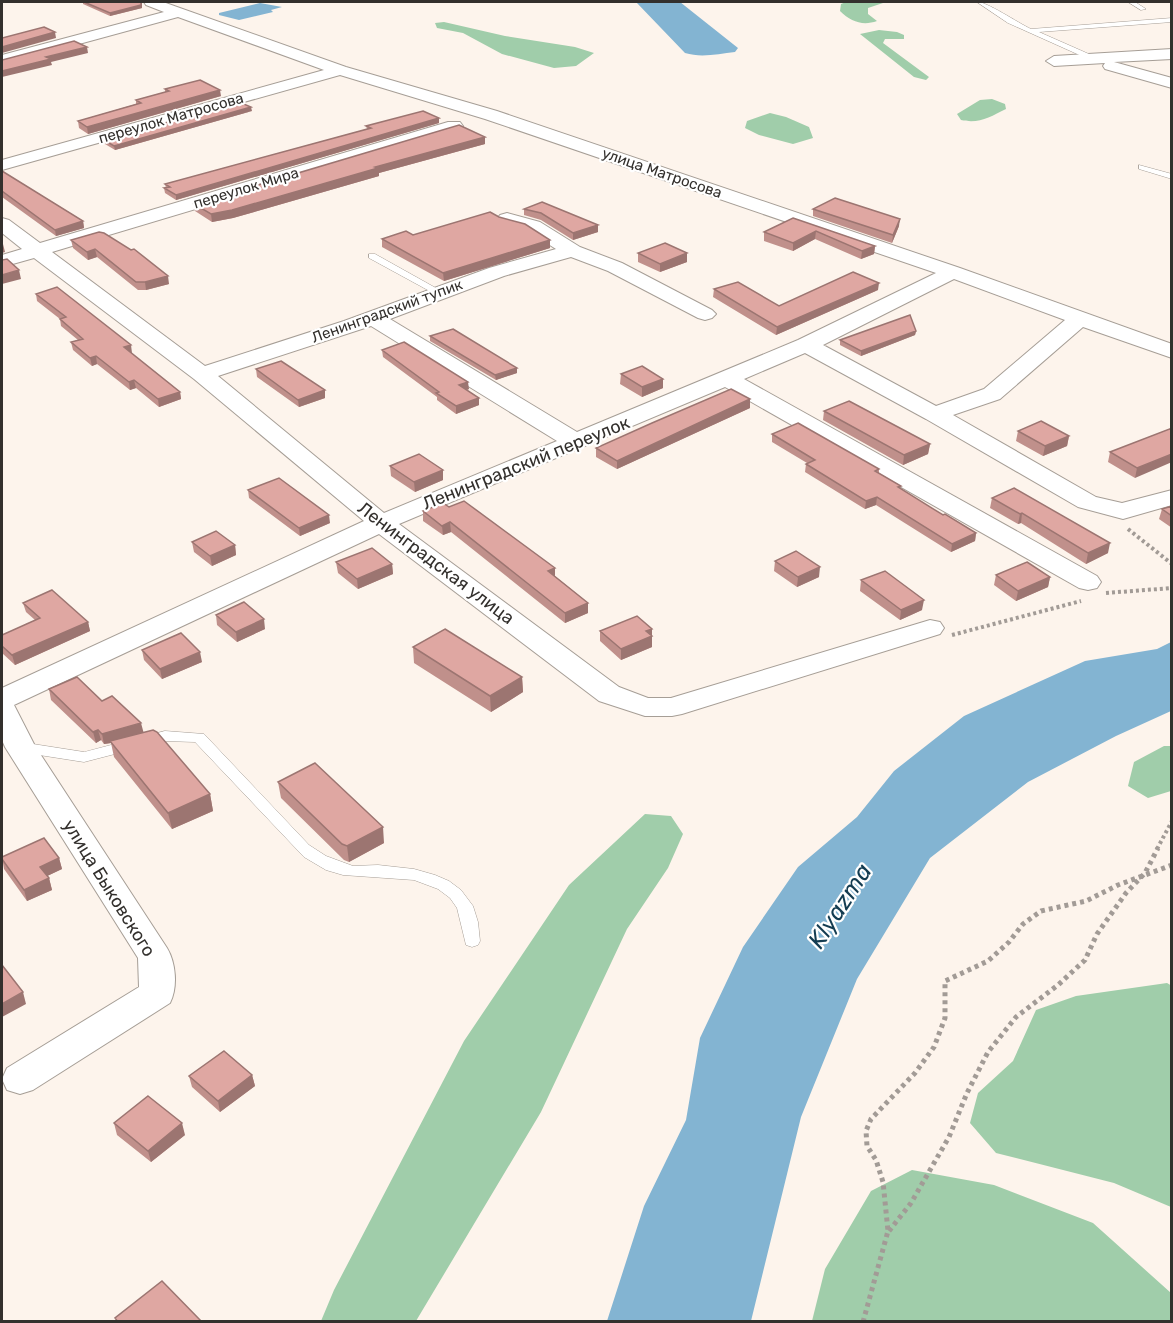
<svg xmlns="http://www.w3.org/2000/svg" width="1173" height="1323" font-family="Rubik,sans-serif">
<style>
.forest{fill:#a0cdaa}
.water{fill:#83b4d2}
.lines{fill:none;stroke-linecap:round;stroke-linejoin:round}
.lane-casing{stroke:#a69e96;stroke-width:1}
.street-casing{stroke:#a69e96;stroke-width:2}
.path-far1{stroke:#a29b96;stroke-width:4;stroke-dasharray:3 3;stroke-linecap:butt}
.path{stroke:#a29b96;stroke-width:5;stroke-dasharray:4 4;stroke-linecap:butt}
.lane{fill:#fff;fill-rule:evenodd}
.street{fill:#fff;fill-rule:evenodd}
.wall{fill:#c0908b}
.shaded-wall{fill:#9c7571}
.building{fill:#dfa7a2;stroke:#9c7571;stroke-width:1.5}
.labels{text-anchor:middle;stroke-width:4.5;stroke-linejoin:round;paint-order:stroke}
.far-street-label{font-size:15px;fill:#33302d;stroke:#fff}
.street-label{font-size:18px;fill:#33302d;stroke:#fff}
.near-water-label{font-size:24px;font-style:italic;fill:#133c51;stroke:#fff}
</style>
<rect width="100%" height="100%" fill="#fdf4ec"/>
<!-- forest -->
<path class="forest" d="M846,2h40l-18,6v6l9,7c-14,5 -26,1 -37,-10l1,-7z
M444,22l61,14 70,11 19,6 -18,13 -22,2 -52,-14 -39,-21 -26,-5 -2,-5z
M879,30l18,2 7,3v4h-19l-2,4 46,34 -3,3 -12,-3 -54,-43z
M992,99l13,5 1,5c-16,8 -27,15 -45,11l-4,-6 23,-14z
M770,113l16,4 23,10 4,11 -20,6 -34,-9 -14,-7 2,-7z
M1164,746h7v45l-23,7 -20,-12 6,-24z
M645,814l26,2 12,18 -15,34 -41,61 -86,183 -125,209h-95l13,-31 130,-249 105,-156z
M1167,983l5,3 -1,221 -57,-24 -118,-30 -26,-30 8,-30 35,-32 23,-51 40,-14z
M912,1170l82,15 99,38 78,70v28h-359l13,-52 46,-78z"/>
<!-- water -->
<path class="water" d="M636,2h44l58,46 -3,4c-17,2 -34,6 -50,1z
M260,3l22,4 -11,3 2,2 -34,8 -20,-5v-2z
M1171,642v69l-55,25 -88,46 -98,76 -73,121 -56,138 -50,204h-144l37,-115 42,-86 14,-82 43,-91 55,-80 59,-50 37,-46 70,-55 121,-55 72,-12z"/>
<g class="lines">
<defs>
<path id="lane" d="M977,2c9,-1 41,21 54,27l141,-11v4l-133,10 59,26v4h-3l-87,-39z
M1128,2h7l11,7 -5,1z
M1139,165l33,9v5l-33,-10z
M369,254h6l68,38 -8,2 -66,-36z
M165,731l39,3 105,111 17,11 27,10 25,-1 36,4 21,6 14,6 12,9 12,16 5,16 2,19 -2,4 -6,2 -6,-2 -9,-37 -7,-10 -12,-9 -24,-9 -71,-5 -17,-5 -22,-13 -109,-115 -30,-1 -81,21 -64,-10 -7,-5 7,-5 64,10z"/>
<path id="street" d="M144,2h19l183,65 151,44 463,157 212,76v14l-89,-31 -83,72 -47,16 143,82 26,6 50,-13v15l-49,14 -45,-12 -152,-88 -121,-66 -61,26 353,197 4,6 -4,6 -9,2 -9,-2 -354,-201 -326,137 220,163 29,11h23l259,-78 10,2 4,6 -4,6 -258,80 -10,2h-27l-46,-15 -220,-167 -365,171 21,41 132,202c9,15 11,39 3,55l-137,87 -13,4 -13,-4 -5,-11 5,-11 132,-81 -1,-29 -133,-211 -3,-7v-52l362,-167 -170,-142 -160,-121 -32,9v-12l20,-6 -20,-16v-15l7,2 31,23 408,-121h12l3,4 -3,4 -408,122 153,114 139,-45 145,-53 67,-19 -30,-19 -26,-7 -3,-4 3,-4 7,-2 33,9 40,25 42,16 90,47 4,4 -4,4 -7,2 -7,-2 -90,-47 -37,-14 -67,19 -114,43 187,113 221,-92 138,-67 -451,-154 -145,-44 -338,95v-10l322,-90 -146,-53 -176,48v-10l162,-43 -18,-7zM954,279l111,41 -81,69 -48,17 -113,-61zM371,326l186,115 -173,72 -166,-137z
M1172,49v10l-58,3 58,16v10l-67,-19 -2,-3 2,-3 -51,3 -8,-5 8,-5z"/>
</defs>
<!-- lane casing -->
<use href="#lane" class="lane-casing"/>
<!-- street casing -->
<use href="#street" class="street-casing"/>
<!-- path-far1 -->
<path class="path-far1" d="M1128,529l44,35
M1106,593l66,-5
M952,635l129,-34
M1157,849l15,-28"/>
<!-- path -->
<path class="path" d="M889,1231l22,-28 38,-66 18,-44 21,-41 28,-35 42,-32 27,-25 12,-26 29,-41 19,-20 13,-25
M863,1322l25,-91 -5,-49 -7,-22 -9,-14 -1,-15 5,-12 44,-46 19,-26 11,-29v-37l43,-20 21,-19 14,-18 18,-13 45,-10 32,-16 54,-20"/>
<!-- lane -->
<use href="#lane" class="lane"/>
<!-- street -->
<use href="#street" class="street"/>
</g>
<!-- wall -->
<path class="wall" d="M80,2h62v6l-32,8 -27,-12v-1z
M165,89l56,7 -133,38 -9,-6 -1,-7 58,-17v-4l29,-8z
M252,111l-137,39 -10,-6 -1,-4z
M439,123l-263,77 -11,-7 -1,-5h2l-1,-4 202,-55 -1,-3z
M485,137v7l-106,29v3l-146,42 -21,4 -17,-11 -1,-7z
M2,171l81,50 1,7 -28,8 -54,-39z
M524,209l74,16v7l-25,8 -32,-20 -17,-5z
M813,209l86,17 -7,17 -79,-27z
M499,217l51,23v8l-106,33 -62,-34v-8l31,-4z
M793,218l82,28 -1,8 -13,5 -46,-20 -22,12 -29,-10v-9z
M99,232l70,52 -23,6h-8l-41,-33 -9,3 -15,-12 -2,-8z
M638,253l49,9 -27,10 -22,-10z
M714,289l65,17 99,-16 -102,45 -63,-38z
M36,294l95,51v8l49,39 1,7 -22,8 -23,-19 -6,2 -33,-26 -5,2 -19,-16 -2,-8 7,-2 -17,-14 -1,-7 -23,-18z
M916,331l-1,4 -54,21 -21,-11v-5z
M430,336l87,37 -21,7 -66,-39z
M382,350l87,39 -2,1 12,8v7l-23,9 -19,-14v-3l-54,-40z
M256,369l69,21v8l-26,9 -42,-30z
M621,374l42,5v9l-21,9 -22,-13z
M750,399v9l-133,61 -21,-12v-9z
M824,411l106,33 -2,10 -25,11 -80,-45z
M1172,428l-37,50 -27,-16 2,-10z
M1018,431l51,5 -2,10 -24,10 -27,-15z
M772,434l107,35v4l22,13 -1,3 43,26 33,18 -1,8 -24,11 -75,-47 -11,4 -60,-37 1,-8 1,-1 -35,-21z
M390,466l53,14 -28,12 -24,-16z
M248,490l82,33 -30,13 -51,-38z
M992,498l116,55 -22,11 -65,-41 -3,1 -28,-16z
M1172,506v22l-13,-9 3,-10z
M449,507l106,61v8l33,27v10l-23,10 -114,-91 -8,3 -20,-14v-10z
M192,542l43,3 1,10 -24,11 -18,-14z
M775,561l44,16 -22,10 -23,-16z
M336,562l56,2 1,10 -35,15 -20,-16z
M996,575l54,2 -2,10 -32,14 -22,-16z
M861,580l61,30 -22,10 -40,-29z
M23,603l65,19 2,9 -75,34 -13,-12v-18l33,-15 -9,-8z
M216,615l49,14 -28,13 -20,-17z
M652,629v18l-31,13 -21,-19v-10z
M413,647l109,30 1,15 -32,20 -77,-49z
M142,650l60,12 -40,17 -18,-19z
M49,689l53,12 41,31 67,62 3,17 -41,18 -58,-72 -3,-14 -7,1 -3,-4 -5,3 -45,-43z
M278,782l106,61 -35,19 -5,-2 -63,-62z
M2,857l57,1 3,11 -15,7 2,2 3,12 -25,11 -23,-32z
M252,1075l3,11 -35,26 -28,-25 -3,-11z
M114,1123l71,12 -34,27 -34,-27z"/>
<!-- shaded-wall -->
<path class="shaded-wall" d="M142,2v6l-32,8v-3z
M55,32l1,6 -54,15v-6z
M87,47l1,6 -37,9 1,3 -50,12v-6l44,-14z
M220,90l1,6 -133,38 -1,-7z
M251,107l1,4 -137,39 -1,-4z
M439,118v5l-263,77v-5z
M485,137v7l-106,29v3l-146,42 -21,4 -1,-8 164,-47z
M900,219l-1,7 -7,17 1,-8z
M83,221l1,7 -28,8 -1,-6z
M598,225v7l-25,8v-7z
M816,231l-1,8 -22,12v-8z
M550,240v8l-106,33 -1,-8z
M2,244h1l2,8 -3,1z
M875,246l-1,8 -13,5 1,-8z
M95,249l2,8 -9,3 -1,-8z
M687,253v9l-27,10v-8z
M19,270l2,9 -19,5v-9z
M168,276l1,8 -23,6 -1,-8z
M879,283l-1,7 -102,45 1,-8z
M916,331l-1,4 -54,21v-5z
M131,345l1,8 -6,2 -2,-8z
M96,356l1,8 -5,2 -2,-8z
M517,368v5l-21,7 -1,-5z
M663,379v9l-21,9v-10z
M134,380l2,8 -6,2 -1,-8z
M468,382l1,7 -9,3 -1,-7z
M325,390v8l-26,9 -1,-7z
M180,392l1,7 -22,8 -1,-8z
M479,398v7l-23,9v-8z
M750,399v9l-133,61v-8z
M1069,436l-2,10 -24,10 2,-10z
M930,444l-2,10 -25,11 1,-10z
M1172,454v8l-37,16 2,-10z
M443,470v10l-28,12 -1,-10z
M877,497l-1,8 -11,4 1,-8z
M1022,513l-1,10 -3,1 2,-10z
M329,515l1,8 -30,13 -1,-8z
M450,522l1,10 -8,3 -1,-9z
M976,533l-1,8 -24,11 1,-8z
M1110,543l-2,10 -22,11 2,-11z
M235,545l1,10 -24,11 -2,-10z
M392,564l1,10 -35,15 -1,-10z
M820,567l-1,10 -22,10 1,-10z
M555,568v9l-7,-6z
M1050,577l-2,10 -32,14 2,-10z
M924,600l-2,10 -22,10 1,-10z
M588,603v10l-23,10v-10z
M264,619l1,10 -28,13 -1,-10z
M88,622l2,9 -75,34 -3,-10z
M652,629v18l-31,13v-11l25,-18z
M200,652l2,10 -40,17 -2,-10z
M522,677l1,15 -32,20 -1,-16z
M141,723l3,11 -34,7 1,2 -7,1 -2,-10z
M98,730l3,10 -5,3 -3,-11z
M210,794l3,17 -41,18 -4,-16z
M383,827l1,16 -35,19 -2,-16z
M59,858l3,11 -19,9 -3,-11z
M49,878l3,12 -25,11 -3,-11z
M23,992l3,12 -24,13v-13z
M252,1075l3,11 -35,26 -2,-11z
M182,1123l3,12 -34,27 -3,-11z"/>
<!-- building -->
<path class="building" d="M84,2h57v3l-31,8z
M44,27l11,5 -53,15v-9z
M74,41l13,6 -41,10 5,2 -49,12v-11z
M200,80l20,10 -133,37 -9,-6 63,-18 -5,-3 33,-9 -4,-2z
M239,102l12,5 -137,39 -10,-6z
M423,111l16,7 -263,77 -12,-7 6,-1 -5,-3 206,-56 -5,-2z
M459,125l26,12 -110,30 3,1 -146,42 -21,4 -17,-10z
M2,171l81,50 -28,9 -53,-39z
M835,198l65,21 -7,16 -80,-26z
M542,202l56,23 -25,8 -32,-20 -17,-4z
M490,212l9,5 26,7 25,16 -107,33 -61,-34 24,-8 7,4z
M793,218l82,28 -13,5 -46,-20 -23,12 -29,-11z
M99,232l5,1 27,17 3,-1 34,27 -23,6h-9l-41,-33 -8,3 -16,-12z
M665,243l22,10 -27,11 -22,-11z
M7,259l12,11 -17,5v-15z
M853,272l26,11 -102,44 -63,-38 24,-7 41,24z
M57,287l74,58 -7,2 56,45 -22,7 -24,-19 -5,2 -33,-26 -6,2 -19,-16 12,-3 -23,-20 6,-2 -30,-23z
M910,315l6,16 -55,20 -21,-11z
M453,329l64,39 -22,7 -65,-39z
M404,342l64,40 -9,3 20,13 -23,8 -20,-13 3,-1 -57,-42z
M281,361l44,29 -27,10 -42,-31z
M642,366l21,13 -21,8 -21,-13z
M731,389l19,10 -133,62 -21,-13 56,-25z
M849,401l81,43 -26,11 -80,-44z
M1041,421l28,15 -24,10 -27,-15z
M798,423l81,46 -4,2 26,15 -3,1 45,28 2,-1 31,19 -24,11 -75,-47 -11,4 -60,-37 9,-4 -43,-26z
M1172,428v26l-35,14 -27,-16z
M419,454l24,16 -29,12 -24,-16z
M279,478l50,37 -30,13 -51,-38z
M1014,488l96,55 -22,10 -66,-40 -2,1 -28,-16z
M464,501l91,67 -7,3 40,32 -23,10 -115,-91 -8,4 -19,-15 20,-8 6,4z
M1172,506v10l-10,-7z
M216,531l19,14 -25,11 -18,-14z
M372,548l20,16 -35,15 -21,-17z
M796,551l24,16 -22,10 -23,-16z
M1027,562l23,15 -32,14 -22,-16z
M885,571l39,29 -23,10 -40,-30z
M52,590l36,32 -76,33 -10,-9v-11l38,-17 -17,-15z
M244,602l20,17 -28,13 -20,-17z
M637,616l15,13 -6,2 6,5 -31,13 -21,-18z
M445,629l77,48 -32,19 -77,-49z
M181,633l19,19 -40,17 -18,-19z
M77,677l25,24 10,-5 29,27 -39,11 -4,-4 -5,2 -44,-43z
M153,730l4,2 53,62 -42,19 -58,-72z
M315,763l68,64 -36,19 -5,-2 -64,-62z
M44,838l15,20 -19,9 9,11 -25,12 -22,-31v-2z
M2,965l21,27 -21,12z
M224,1051l28,24 -34,26 -29,-25z
M148,1096l34,27 -34,28 -34,-28z
M162,1281l40,41h-84l-3,-4z"/>
<g class="labels">
<!-- far-street labels -->
<g class="far-street-label">
<text transform="translate(171 118) rotate(-16)" y="5">переулок Матросова</text>
<text transform="translate(662 173) rotate(19)" y="5">улица Матросова</text>
<text transform="translate(246 188) rotate(-17)" y="5">переулок Мира</text>
<text transform="translate(387 311) rotate(-20)" y="5">Ленинградский тупик</text>
</g>
<!-- street labels -->
<g class="street-label">
<text transform="translate(526 463) rotate(-22)" y="6">Ленинградский переулок</text>
<text transform="translate(436 563) rotate(37)" y="6">Ленинградская улица</text>
<text transform="translate(109 888) rotate(58)" y="6">улица Быковского</text>
</g>
<!-- near-water labels -->
<g class="near-water-label">
<text transform="translate(840 906) rotate(-57)" y="8">Klyazma</text>
</g>
</g>
<!-- border -->
<rect width="1173" height="1323" fill="none" stroke="#33302d" stroke-width="6"/>
</svg>
